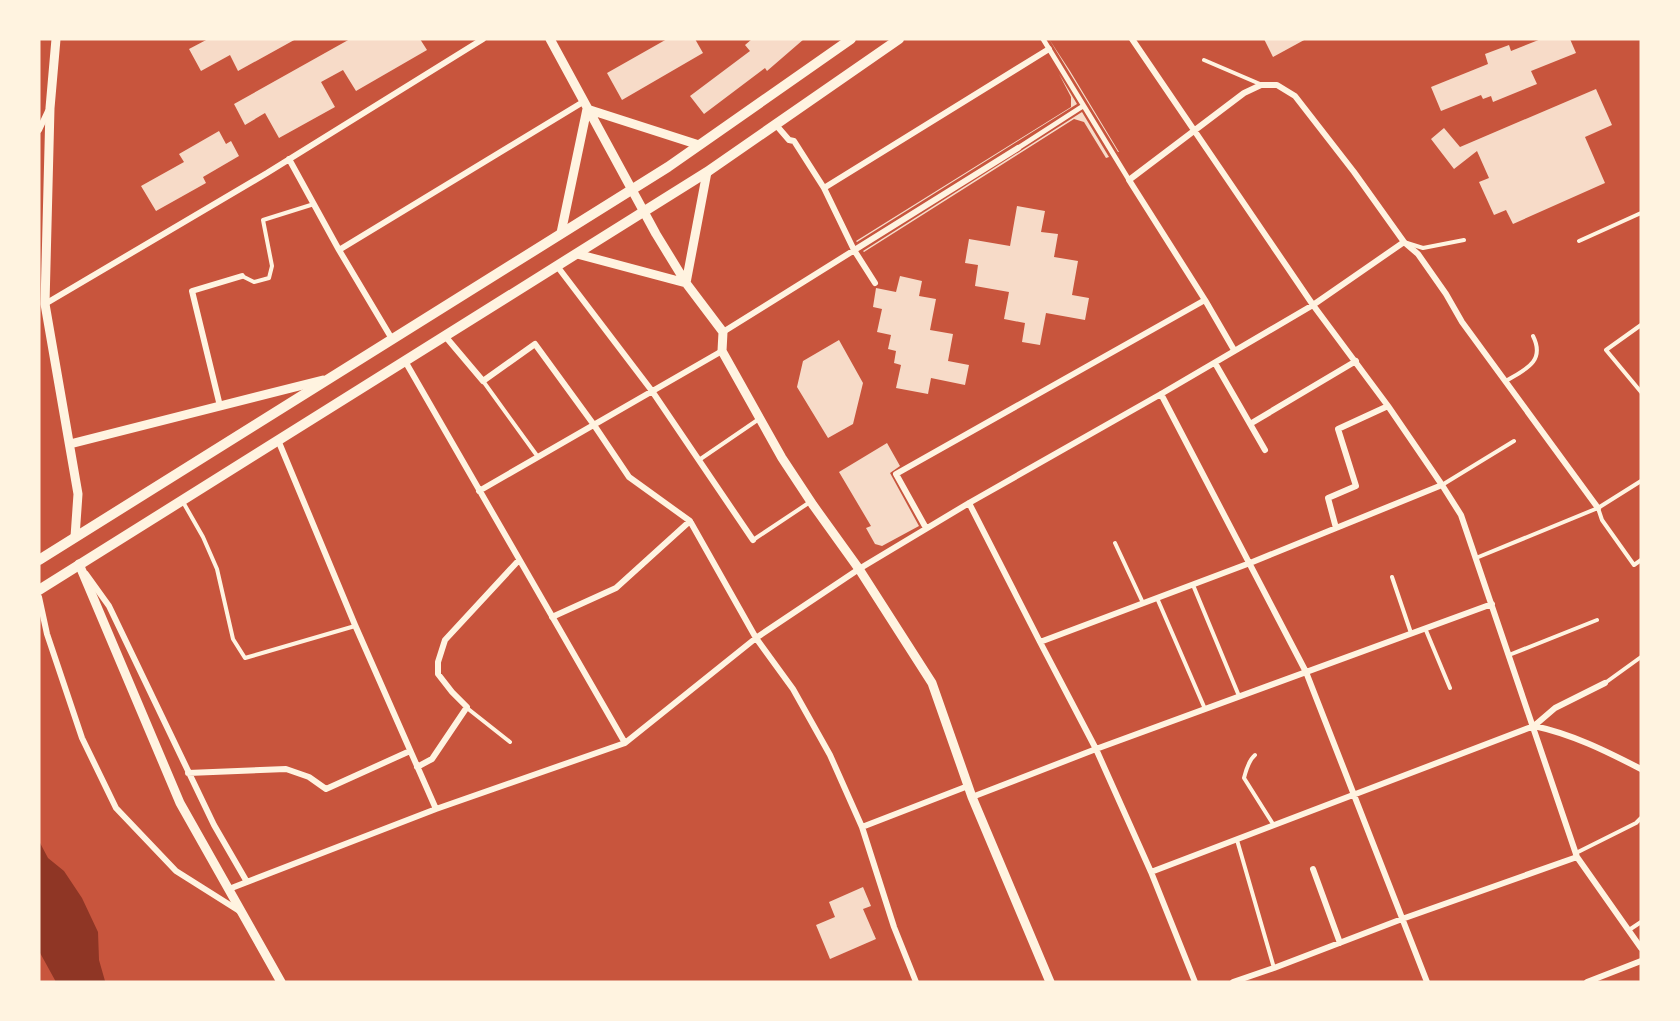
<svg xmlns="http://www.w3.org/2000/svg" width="1680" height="1021" font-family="Barlow,sans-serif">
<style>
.water{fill:#8f3625}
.building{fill:#f7dbc8}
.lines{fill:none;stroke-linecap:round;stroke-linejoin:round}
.service{stroke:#fff3e0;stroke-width:4}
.pedestrian{stroke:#fff3e0;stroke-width:5}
.minor{stroke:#fff3e0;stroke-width:6}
.tertiary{stroke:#fff3e0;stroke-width:9}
.secondary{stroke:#fff3e0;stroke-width:10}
</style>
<rect width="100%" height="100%" fill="#c8553d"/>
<!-- water -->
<path class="water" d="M39,841l9,17 16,13 18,27 16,34 1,28 6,21 3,1h-52l-17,-31z"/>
<!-- building -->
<path class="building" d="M208,39h88l-58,32 -8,-16 -29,16 -12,-22z
M350,39h70l7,11 -71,41 -13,-21 -22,12 14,25 -56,31 -14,-25 -20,12 -11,-21z
M667,39h28l8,14 -81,47 -15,-27z
M752,39h52l-37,32 -2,-3 -61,46 -14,-18 60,-45 -5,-6z
M1049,39l21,32 49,81h-1z
M1264,39h42l-33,18z
M1541,39h29l6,14 -45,18 6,13 -44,18 -2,-6 -8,3 -2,-4 -40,16 -10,-24 57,-23 -3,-10 24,-9 2,6z
M1059,74l18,30 -220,138 -1,-1 215,-134v-10z
M1596,89l16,36 -27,12 20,46 -92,41 -7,-14 -12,5 -15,-33 10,-4 -12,-27 -23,18 -23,-30 13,-11 16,19z
M1082,112l27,45 -3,1 -22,-36 -10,-3 -210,133 -1,-1z
M219,131l7,13 5,-3 8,15 -36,21 3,6 -50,28 -15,-25 43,-24 -5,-8z
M1017,206l28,5 -4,21 17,2 -4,23 24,4 -6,34 17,3 -4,22 -39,-7 -6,32 -18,-3 3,-19 -21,-4 5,-27 -34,-6 3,-21 -13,-2 4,-24 41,7z
M900,276l22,5 -3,15 17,3 -6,31 23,4 -5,27 21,4 -4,20 -34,-7 -3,16 -32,-6 5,-23 -7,-2 2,-12 -8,-2 3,-14 -14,-3 5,-23 -9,-2 3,-19 20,4z
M839,340l24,43 -10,41 -25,14 -31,-51 6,-26z
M887,443l13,23 -10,7 29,53 -37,20 -7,-2 -9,-16 5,-2 -32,-54z
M863,887l8,19 -8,3 13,30 -46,20 -14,-34 19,-8 -6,-15z"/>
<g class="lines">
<!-- service -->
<path class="service" d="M1204,60l56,24
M1579,241l62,-28
M1407,243l16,5 41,-8
M242,276l12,6 15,-4 3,-12 -9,-46 51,-16
M1641,325l-35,25 35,42
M483,381l55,76
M1506,381c18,-11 40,-19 27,-45
M699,460l60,-41
M1442,485l72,-44
M183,502l20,35 14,32 16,70 12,19 110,-32
M1598,508l4,12 32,45 7,-5
M753,540l57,-38
M1115,543l28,60
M1476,558l122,-50 43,-27
M1392,577l19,56
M1193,585l46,111
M1157,598l48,111
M1425,628l25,60
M1509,655l88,-35
M1605,683l36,-26
M467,708l43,34
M1255,755c-6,5 -9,15 -11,23l29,46
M1237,840l37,128
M1576,853l60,-30 5,-5
M1629,930l12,-8"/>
<!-- pedestrian -->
<path class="pedestrian" d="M1043,39l86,141
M1018,148l65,-42"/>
<!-- minor -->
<path class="minor" d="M1132,39l181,266 75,101 54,79 19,30 116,342 64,91
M776,125l13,15 5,1 30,47 30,62 21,33
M39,130l9,-19
M289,159l50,91 53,89
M824,188l225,-139
M339,250l244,-148
M557,266l95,125 101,149
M45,304l222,-131 216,-134
M723,332l295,-184
M445,336l38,45 52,-37 59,81 35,52 61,44 66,117 37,51 37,66 32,72 32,100 22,55
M1234,350l-29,-50 -76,-120 115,-87 17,-8h16l18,11 59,76 50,70 14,12 28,40 16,28 136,186
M405,361l220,382
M1215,363l50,87
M1161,394l145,278 121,310
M220,406l-28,-115 50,-15
M1250,424l106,-63
M278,440l77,185 81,184
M479,491l243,-140
M969,503l71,139 56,107 55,123 44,110
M926,528l-30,-54 309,-174
M1336,528l-8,-30 28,-12 -18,-57 50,-23
M86,574l23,32 105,219 33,57
M39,597l8,37 35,104 34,70 60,63 65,41
M552,617l64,-29 74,-67
M1040,642l210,-79 192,-78
M1534,726c38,8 72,25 107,43
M417,767l15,-8 35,-52 -15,-15 -14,-18v-12l7,-22 74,-80
M188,773l98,-4 23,8 17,12 84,-38
M972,797l124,-48 396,-145
M862,827l106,-41
M1313,869l27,74
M1151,872l383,-146 21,-18 50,-25
M229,889l207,-80 189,-66 131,-105 103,-69 110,-66 192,-109 152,-89 91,-63
M1233,982l41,-14 128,-49 175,-62
M1587,982l54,-21"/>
<!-- tertiary -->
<path class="tertiary" d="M56,39l-6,69 -5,196 33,190 -3,43
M550,39l106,195 30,49 37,49 -1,19 60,107 31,47 46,64 73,114 40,114 78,185
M587,109l112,36
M561,233l26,-124
M577,254l109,29
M686,283l21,-111
M70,444l253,-64
M79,564l101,239 101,179"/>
<!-- secondary -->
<path class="secondary" d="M39,560l629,-393 183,-128
M39,590l668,-418 192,-133"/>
</g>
<!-- border -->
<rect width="1680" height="1021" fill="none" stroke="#fff3e0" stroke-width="81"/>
</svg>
